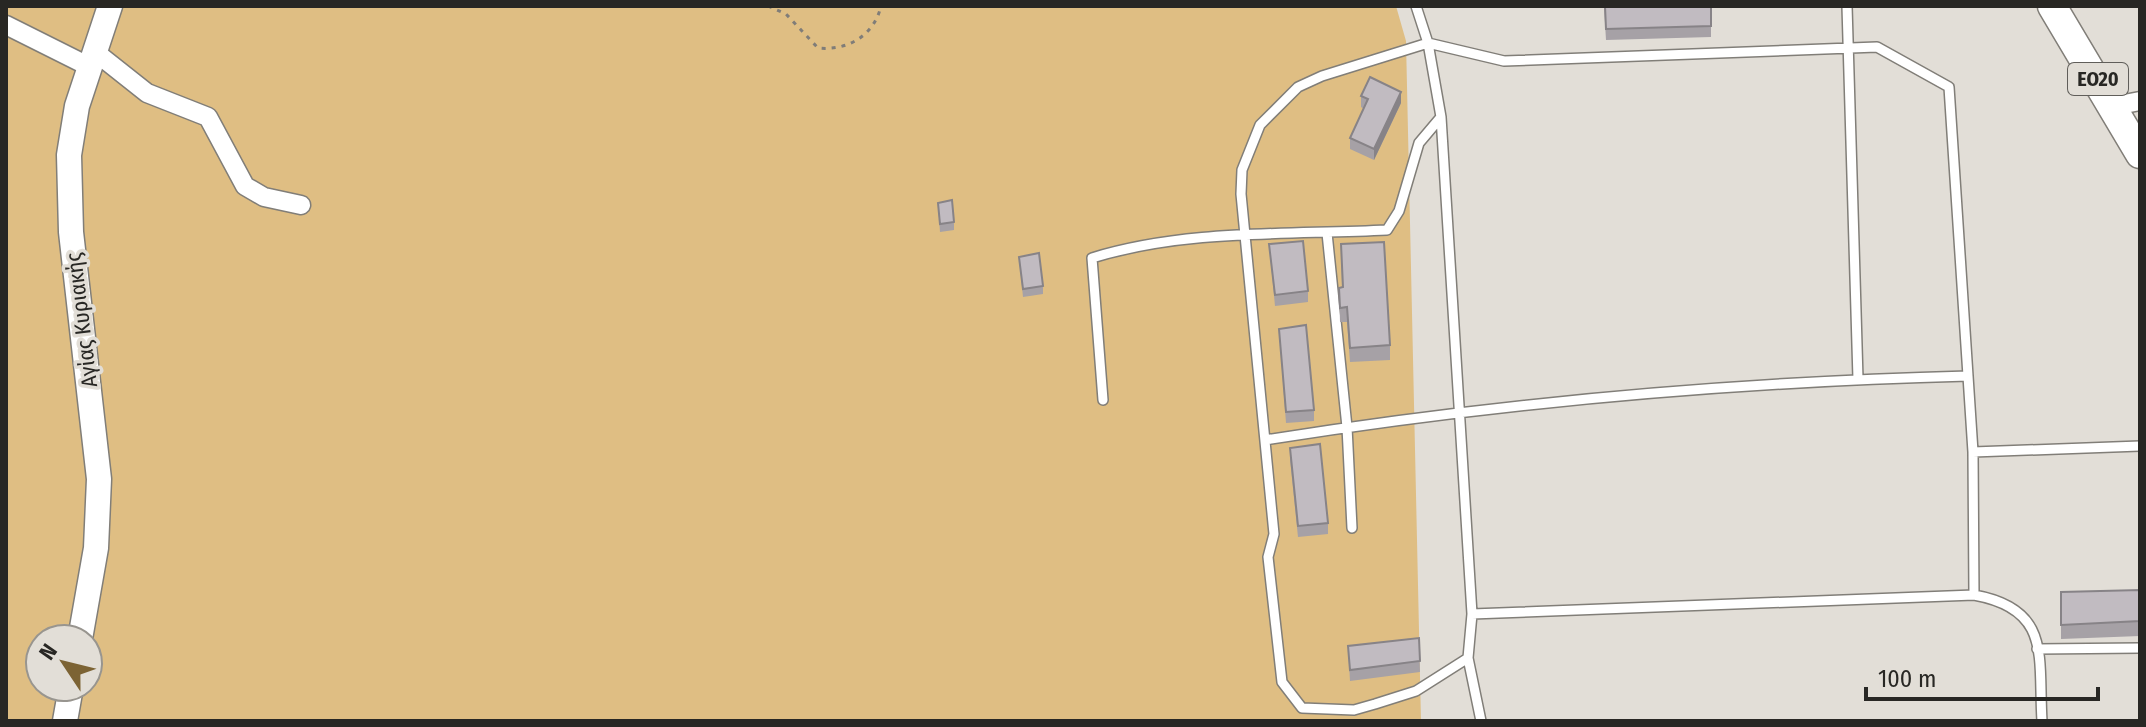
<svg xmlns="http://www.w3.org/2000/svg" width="2146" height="727" font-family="'Fira Sans Condensed',sans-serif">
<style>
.green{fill:#dfbe83;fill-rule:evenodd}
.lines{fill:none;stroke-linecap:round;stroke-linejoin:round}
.lane-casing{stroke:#817e78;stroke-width:12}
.street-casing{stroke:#817e78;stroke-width:21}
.secondary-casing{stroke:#817e78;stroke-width:27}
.primary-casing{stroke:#817e78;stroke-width:31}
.path{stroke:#807d78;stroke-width:3;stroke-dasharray:4 6;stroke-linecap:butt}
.lane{stroke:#fff;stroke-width:9}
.street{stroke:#fff;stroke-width:18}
.secondary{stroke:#fff;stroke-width:24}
.primary{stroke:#fff;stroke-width:28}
.wall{fill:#a6a1a6}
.shaded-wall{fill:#878387}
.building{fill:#c1bbc1;stroke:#878387;stroke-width:2}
.labels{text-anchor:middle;stroke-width:7;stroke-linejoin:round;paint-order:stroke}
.shield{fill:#e2ded7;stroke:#605e5a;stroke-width:2}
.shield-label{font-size:20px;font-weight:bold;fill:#282724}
.street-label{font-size:22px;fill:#282724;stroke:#e2ded7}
</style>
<rect width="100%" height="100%" fill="#e2ded7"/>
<!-- green -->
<path class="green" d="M6,6h1390l10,35 15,680h-1415zM40,639h48v48h-48z"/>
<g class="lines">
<defs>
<path id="lane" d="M1416,6l12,37 13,74 31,497 -4,44 13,63
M1847,6l11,373
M1327,233l20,194 5,101
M1103,400l-11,-142c94,-29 197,-23 295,-28l12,-19 20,-68 22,-26
M1265,440c232,-37 469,-58 703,-64
M1973,452l167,-6
M1974,595c78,14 64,62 68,126
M2037,649l103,-1
M1468,658l-52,33 -41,13 -21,6 -52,-2 -20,-26 -14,-125 6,-23 -33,-340 1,-24 18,-45 38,-38 24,-11 106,-33 76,18 373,-14 72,40 24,365 1,143 -502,19"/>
<path id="street" d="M6,25l84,42
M94,51l53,42 61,24 37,69 19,11 37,8
M2114,106l26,-5"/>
<path id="secondary" d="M80,639l16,-91 3,-69 -28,-247 -2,-77 8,-49 33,-100
M65,721l6,-34"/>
<path id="primary" d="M2052,6l88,148"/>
</defs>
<!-- lane casing -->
<use href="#lane" class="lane-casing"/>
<!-- street casing -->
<use href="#street" class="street-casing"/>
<!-- secondary casing -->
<use href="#secondary" class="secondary-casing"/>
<!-- primary casing -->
<use href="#primary" class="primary-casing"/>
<!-- path -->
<path class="path" d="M768,6l18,8 32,34c29,3 56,-12 63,-42"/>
<!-- lane -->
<use href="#lane" class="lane"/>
<!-- street -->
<use href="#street" class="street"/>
<!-- secondary -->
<use href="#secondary" class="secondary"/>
<!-- primary -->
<use href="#primary" class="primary"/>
</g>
<!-- wall -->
<path class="wall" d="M1604,6h107v31l-105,3z
M1361,96l40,7 -27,57 -24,-11v-11l14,-29 -3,-2z
M938,203l16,19v8l-14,2z
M1269,244l39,47v11l-33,4z
M1341,244l49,101v15l-40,2 -3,-40h-7l-1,-34h3z
M1019,257l24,29v8l-20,3z
M1279,329l35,81v11l-28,2z
M1290,448l38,75v11l-30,3 -8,-78z
M2140,590v46l-79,3v-47z
M1419,638l1,34 -70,9 -2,-35z"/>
<!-- shaded-wall -->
<path class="shaded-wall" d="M1401,92v11l-27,57v-11z"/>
<!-- building -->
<path class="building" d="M1605,6h106v20l-105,3z
M1370,77l31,15 -27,57 -24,-11 18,-39 -7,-3z
M952,200l2,22 -14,2 -2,-21z
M1303,241l5,50 -33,4 -6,-51z
M1384,242l6,103 -40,3 -3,-41 -7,1 -1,-20 4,-1 -2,-43z
M1039,253l4,33 -20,3 -4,-32z
M1306,325l8,85 -28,2 -7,-83z
M1320,444l8,79 -30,3 -8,-78z
M2140,590v31l-79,4v-33z
M1419,638l1,23 -70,9 -2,-24z"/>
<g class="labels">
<!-- shield labels -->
<rect class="shield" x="2068" y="63" width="60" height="32" rx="6"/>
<g class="shield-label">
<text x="2098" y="86">ΕΟ20</text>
</g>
<!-- street labels -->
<g class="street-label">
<text transform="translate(81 320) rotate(-97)" y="8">Αγίας Κυριακής</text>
</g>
</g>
<!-- border -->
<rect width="2146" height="727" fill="none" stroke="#282724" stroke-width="16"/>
<!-- north arrow -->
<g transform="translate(64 663) rotate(305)"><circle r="38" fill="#e2ded7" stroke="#98958f" stroke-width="2"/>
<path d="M0-6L14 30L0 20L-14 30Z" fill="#7c6334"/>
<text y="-12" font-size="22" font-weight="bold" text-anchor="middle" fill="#282724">N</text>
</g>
<!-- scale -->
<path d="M1866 687v12h232v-12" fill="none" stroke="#282724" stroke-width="4"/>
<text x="1878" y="687" font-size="24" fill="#282724" stroke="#e2ded7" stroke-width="6" paint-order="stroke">100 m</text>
</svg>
